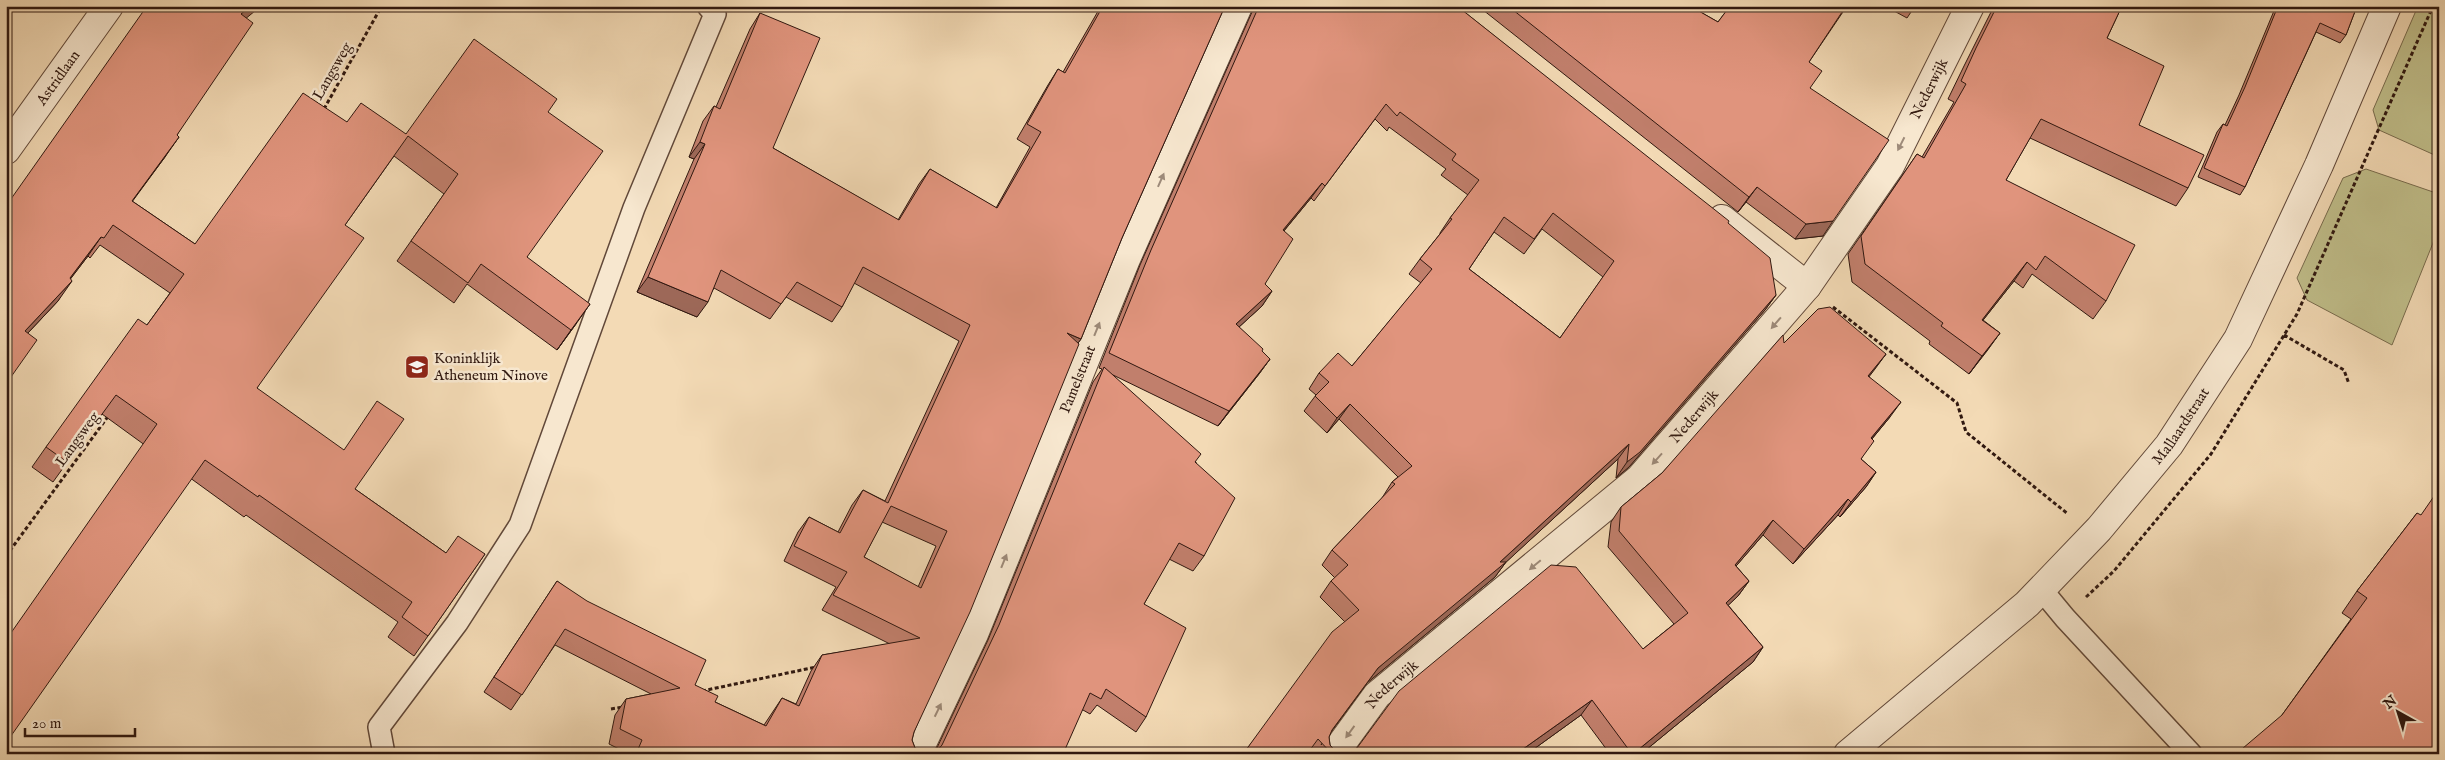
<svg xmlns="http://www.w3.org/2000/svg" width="2445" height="760" font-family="'IM FELL English',serif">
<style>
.green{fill:#c0be8a;stroke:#786b4d}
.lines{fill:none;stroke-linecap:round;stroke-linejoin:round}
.lane-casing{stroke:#614839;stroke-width:24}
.street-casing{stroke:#614839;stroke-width:30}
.path{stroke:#301810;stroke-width:3;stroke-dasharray:4 2.5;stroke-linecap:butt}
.lane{stroke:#f7e7cf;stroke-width:21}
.street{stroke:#f7e7cf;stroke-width:28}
.wall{fill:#c17f6c;stroke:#301810;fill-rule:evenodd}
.shaded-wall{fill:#9d6858;stroke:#301810}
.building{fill:#e0947d;stroke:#301810;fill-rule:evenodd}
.oneway{fill:#9d8a79}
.labels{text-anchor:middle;stroke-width:5;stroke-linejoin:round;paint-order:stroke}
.street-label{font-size:15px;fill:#301810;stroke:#f7e7cf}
.poi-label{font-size:15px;fill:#301810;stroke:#f7e7cf;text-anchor:start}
</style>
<rect width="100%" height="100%" fill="#f3dab5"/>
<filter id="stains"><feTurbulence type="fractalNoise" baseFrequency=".004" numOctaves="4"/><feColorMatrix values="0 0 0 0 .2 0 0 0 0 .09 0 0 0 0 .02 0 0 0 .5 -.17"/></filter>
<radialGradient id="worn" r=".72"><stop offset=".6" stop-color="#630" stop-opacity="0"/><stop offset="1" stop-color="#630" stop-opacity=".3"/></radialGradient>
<!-- green -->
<path class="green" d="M2418,6h21v151l-60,-27 -6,-20z
M2366,169l73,25v34l-47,117 -85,-45 -10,-22 46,-100z"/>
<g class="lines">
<defs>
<path id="lane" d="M2041,589l24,29 126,136
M384,754l-5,-27 78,-104 63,-98 114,-317 81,-194 -7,-8"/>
<g id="street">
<path id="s1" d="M6,150l103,-144"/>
<path d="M1722,219l85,67"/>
<path id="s2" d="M917,754l57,-120 152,-375 112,-253"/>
<path id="s3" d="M1334,754l43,-59 263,-217 167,-192 83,-120 80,-160"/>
<path id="s4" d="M1848,754l179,-150 72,-75 70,-84 69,-106 81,-174 68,-159"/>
</g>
</defs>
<!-- lane casing -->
<use href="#lane" class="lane-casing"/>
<!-- street casing -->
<use href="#street" class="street-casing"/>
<!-- path -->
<path class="path" d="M324,109l56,-100
M1833,307l124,96 9,29 102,82
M2284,335l60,35 5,14
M6,556l103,-141
M2086,597l28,-26 97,-117 86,-140 136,-308
M702,691l114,-24
M611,709l12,-2"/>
<!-- lane -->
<use href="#lane" class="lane"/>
<!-- street -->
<use href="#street" class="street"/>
</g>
<!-- wall -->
<path class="wall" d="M1101,6h124l-103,232 -41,101 -3,4 -164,389 -2,8 3,8 6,5 5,1h-297l-20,-10 6,-29 11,-16 25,-5 -96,-49 -44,65 -27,-18 73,-111 138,104 20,17 49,23 18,-27 14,6 15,-33 11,-16 68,-11 -68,-34 14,-23 -52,-26 14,-29 11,-15 29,15 14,-27 11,-15 22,11 74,-160 -105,-58 -12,24 -10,15 -46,-25 -16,22 -56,-31 -17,29 -60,-25 57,-133 -5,-2 14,-36 11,-15 2,1 34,-78 10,-16 13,135 125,72 21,-36 11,-15 66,39 34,-61 -13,-8 31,-54 10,-16 5,3zM882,522l54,24 -18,41 -54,-30z
M1253,6h204l271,217 48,72 -11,15 -136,157 -13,11 2,-19 -112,103 -11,15 -128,106 -36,49 -2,5 1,8 5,6 7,3h-99l102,-132 -25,-25 11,-16 4,-3 -13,-13 10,-15 50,-52 10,-16 6,-5 -59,-58 -12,14 -23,-22 12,-16 -7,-6 10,-16 33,-7 69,-83 -12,-9 11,-15 20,-25v-1l10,-15 18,-23 -27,-20 5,-6 -57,-42 -2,4 -12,-12 -61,82 -3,-3 -27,33 -19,53 7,7 -10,15 -23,21 23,24 8,8 -11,15 -41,52 -105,-51 83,87 8,94 -11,15 -24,-12 -25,45 2,113 -10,15 -39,-27 -7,9 -7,-4 -148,42 53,-112 105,-258 9,-13 -3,-1 41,-103 112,-253zM1542,229l61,48 -43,61 -91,-69 25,-37 30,22z
M1478,6h212l28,16 12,-16h117l-38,56 1,26 13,148 -28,3 -49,-37 -8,10z
M1885,6h30l-8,12z
M1994,6h128l-15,32 32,87 49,63 -12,18 -146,-68 -24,42 100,121 -13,18 -61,-45 -9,14 -9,-7 -31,39 17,13 -31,41 -40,-30 1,-3 -78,-59 -4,-28 69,-100 5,3 32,-55 -6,-3 16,-33z
M2276,6h81l-11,29 -6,8 -24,-11 -71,155 -5,8 -42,-18 19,-45 6,-8 2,1 14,-30z
M246,18l-69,117 -12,22 -33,44 63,43 152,-122 59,12 142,-22 -21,146 49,66 -19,26 -90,-66 -13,19 -57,-42 47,-67 -50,-38 -49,69 -88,163 98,101 91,64 39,1 -71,102 -26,-19 10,-15 -152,-107 -2,2 -142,-103 -49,68 -21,-15 14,-20 101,-122 23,-32 -70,-48 -10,13 -2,-2 -18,23 -12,22 -30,32 -22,51v-178z
M1784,343l102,11 -17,22 21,41 -18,22 -11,20 15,13 -10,15 -26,30 -2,-2 -45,49 -30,-29 -27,31 13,15 -11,15 -10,9 35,42 -10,15 -112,92h-31l-29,-39 -54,39h-180l4,-1 292,-104 31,-25 -66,-77 3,-25 10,-15 41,-34z
M2417,513l22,241 -157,-39 69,-96 -9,-6 15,-22z"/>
<!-- shaded-wall -->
<path class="shaded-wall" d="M250,6h11l-34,28 14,-20z
M179,137l-14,20 -47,64 14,-20z
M700,142l5,2 -11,15 -5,-2z
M1322,183l-11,15 -39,47 11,-15z
M1757,187l-11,15 -8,10 11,-15z
M1833,221l-10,15 -28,3 11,-15z
M101,237l-13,19 -32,42 14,-20z
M2027,262l-13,19 -45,57 13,-18z
M648,277l60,25 -11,15 -60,-25z
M72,281l-14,20 -47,50 14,-20z
M1272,291l-10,15 -36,33 10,-15z
M1776,295l-11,15 -136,157 -13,11 11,-16z
M590,304l-14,20 -19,26 14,-20z
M1067,333l14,6 -11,15z
M2000,333l-13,18 -18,23 13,-18z
M1886,354l-11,15 -17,22 10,-15z
M1270,359l-11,15 -41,52 11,-15z
M1901,402l-11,15 -30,36 11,-15z
M1350,404l-11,15 -12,14 10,-15z
M1629,444l-11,15 -115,106 3,-3 -11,15 -128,106 -46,62 57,-77 122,-106z
M1876,472l-10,15 -26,30 11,-15z
M1848,499l-10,16 -45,49 11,-15z
M1773,520l-10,15 -39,45 11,-15z
M1749,581l-11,15 -23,22 11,-15z
M1763,647l-10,15 -112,92h-8z
M1592,700l-11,15 -54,39h-11z"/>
<!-- building -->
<path class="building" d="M147,6h103l-9,8 12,9 -76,112 2,2 -47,64 63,43 108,-151 44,29 14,-19 45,31 68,-95 83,60 -9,13 55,39 -76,106 63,47 -19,26 -90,-66 -13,19 -57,-42 47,-67 -50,-38 -63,89 19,13 -107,150 87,62 33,-49 27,18 -49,70 91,64 12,-17 27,18 -57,82 -26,-19 10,-15 -153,-107 -1,2 -53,-37 -199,283v-103l151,-216 -41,-29 -49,67 -21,-15 92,-128 9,6 37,-51 -71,-49 -9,13 -3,-1 -31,41 2,3 -47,50 12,9 -31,44v-178z
M1103,6h122l-103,232 -41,101 -14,-6 12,11 -109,268 -56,120 -2,8 3,8 6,5 5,1h-290l6,-14 -22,-11 6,-30 54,-11 -115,-59 -43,66 -28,-18 63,-96 30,20 119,59 -11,25 23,11 -3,6 51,24 16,-28 17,8 23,-51 98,-17 -87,-43 14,-23 -53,-26 15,-29 31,16 23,-43 25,13 82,-178 -107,-58 -21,40 -45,-25 -16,22 -60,-34 -13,32 -60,-25 57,-133 -5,-2 14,-36 6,3 40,-96 60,25 -47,110 126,72 31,-51 67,39 44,-76 -14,-8 31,-55 7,4zM891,506l56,25 -26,57 -57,-31z
M1259,6h198l272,215 -1,2 42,35 6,37 -136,157 -13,10 2,-18 -129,118h6l-128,106 -46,62 -3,7 1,8 5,6 7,3h-10l-14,-15 -11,15h-64l89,-122 27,-22 -28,-29 17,-16 -16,-15 63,-66 -3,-2 20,-16 -62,-62 -13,14 -22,-22 14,-14 -10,-9 19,-20 14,13 80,-97 -12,-10 32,-40 -2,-1 29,-38 -27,-20 4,-6 -56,-42 -3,4 -11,-12 -61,82 -3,-3 -39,47 10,9 -28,45 7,7 -36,33 27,25 -1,2 8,8 -41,52 -120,-58 42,-103zM1553,213l61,48 -54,77 -91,-69 35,-52 30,22z
M1508,6h182l28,16 12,-16h116l-37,56 13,9 -12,17 79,52 -56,81 -27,3 -49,-37 -8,10z
M1997,6h125l-15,32 57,28 -25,59 65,30 -16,33 -147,-69 -35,61 129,65 -29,56 -61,-45 -9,14 -9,-8 -45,58 18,13 -18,23 -41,-30 2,-3 -78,-59 -4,-28 56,-82 7,4 42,-74 -5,-3 15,-33z
M2278,6h79l-11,29 -26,-12 -75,164 -41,-19 19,-44 4,2 18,-39z
M1830,307l56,47 -18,22 33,26 -30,36 3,3 -13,18 15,13 -25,30 -3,-3 -44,50 -31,-29 -38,45 14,16 -23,22 37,44 -130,107h-1l-40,-54 -76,54h-169l4,-1 6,-5 42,-57 152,-126 25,2 67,82 45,-36 -69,-82 2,-24 41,-34 121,-138 1,8 34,-34z
M1104,367l97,87 -6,8 40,36 -31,58 -25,-13 -35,61 42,24 -40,89 -40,-28 -5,10 -11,-6 -27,61h-132l5,-2 6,-7 57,-120z
M2439,489v80l-1,2 1,1v182h-203l46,-39 85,-117 -10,-7 60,-78 4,2z
M1203,751l4,3h-6z"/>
<!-- one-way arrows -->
<defs><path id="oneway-solid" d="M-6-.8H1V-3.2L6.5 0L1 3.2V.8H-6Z" transform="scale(1.25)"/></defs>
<g class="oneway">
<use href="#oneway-solid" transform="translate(1901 144) rotate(117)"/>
<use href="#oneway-solid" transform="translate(1161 180) rotate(-66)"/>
<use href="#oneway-solid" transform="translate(1776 323) rotate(131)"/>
<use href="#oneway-solid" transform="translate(1097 329) rotate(-68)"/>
<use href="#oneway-solid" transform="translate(1657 459) rotate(132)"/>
<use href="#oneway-solid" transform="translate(1004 561) rotate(-68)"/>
<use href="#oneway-solid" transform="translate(1535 565) rotate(140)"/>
<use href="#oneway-solid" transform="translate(938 710) rotate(-64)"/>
<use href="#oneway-solid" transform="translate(1350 732) rotate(126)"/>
</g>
<!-- icons -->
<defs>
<symbol id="school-square" viewBox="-11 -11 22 22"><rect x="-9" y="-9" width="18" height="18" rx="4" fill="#8f2418" stroke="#f7e7cf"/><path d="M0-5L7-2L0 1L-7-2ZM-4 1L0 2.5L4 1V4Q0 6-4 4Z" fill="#fff"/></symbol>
</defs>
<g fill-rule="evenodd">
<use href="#school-square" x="403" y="353" width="28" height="28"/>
</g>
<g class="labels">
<!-- street labels -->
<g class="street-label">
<text transform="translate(332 71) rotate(-60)" y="5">Langsweg</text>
<text dy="5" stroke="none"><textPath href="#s1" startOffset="89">Astridlaan</textPath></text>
<text dy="5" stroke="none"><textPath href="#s3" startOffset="901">Nederwijk</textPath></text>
<text dy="5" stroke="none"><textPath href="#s2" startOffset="408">Pamelstraat</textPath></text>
<text dy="5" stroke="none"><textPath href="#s3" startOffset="496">Nederwijk</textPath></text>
<text dy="5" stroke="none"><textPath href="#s4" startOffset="469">Mallaardstraat</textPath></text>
<text transform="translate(77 439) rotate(-54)" y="5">Langsweg</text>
<text dy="5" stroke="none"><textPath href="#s3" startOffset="91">Nederwijk</textPath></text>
</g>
<!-- poi labels -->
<g class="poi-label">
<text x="434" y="363">Koninklijk<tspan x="434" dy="17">Atheneum Ninove</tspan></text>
</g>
</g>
<!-- margin -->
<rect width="2445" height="760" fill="none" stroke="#f3dab5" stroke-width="25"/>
<rect x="8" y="8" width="2430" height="745" fill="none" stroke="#301810" stroke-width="2.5"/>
<rect x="12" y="12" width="2420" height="735" fill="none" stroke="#301810"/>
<!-- north arrow -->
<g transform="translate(2398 712) rotate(321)" stroke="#f7e7cf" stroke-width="4" paint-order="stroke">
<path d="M0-4L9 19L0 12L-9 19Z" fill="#301810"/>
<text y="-8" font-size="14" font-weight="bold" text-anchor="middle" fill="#301810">N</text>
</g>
<!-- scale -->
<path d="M25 728v8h110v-8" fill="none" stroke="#301810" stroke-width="2.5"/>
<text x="32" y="728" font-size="15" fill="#301810" stroke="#f7e7cf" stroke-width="4" paint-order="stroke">20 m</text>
<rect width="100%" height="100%" filter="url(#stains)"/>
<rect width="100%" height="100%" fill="url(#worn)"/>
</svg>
